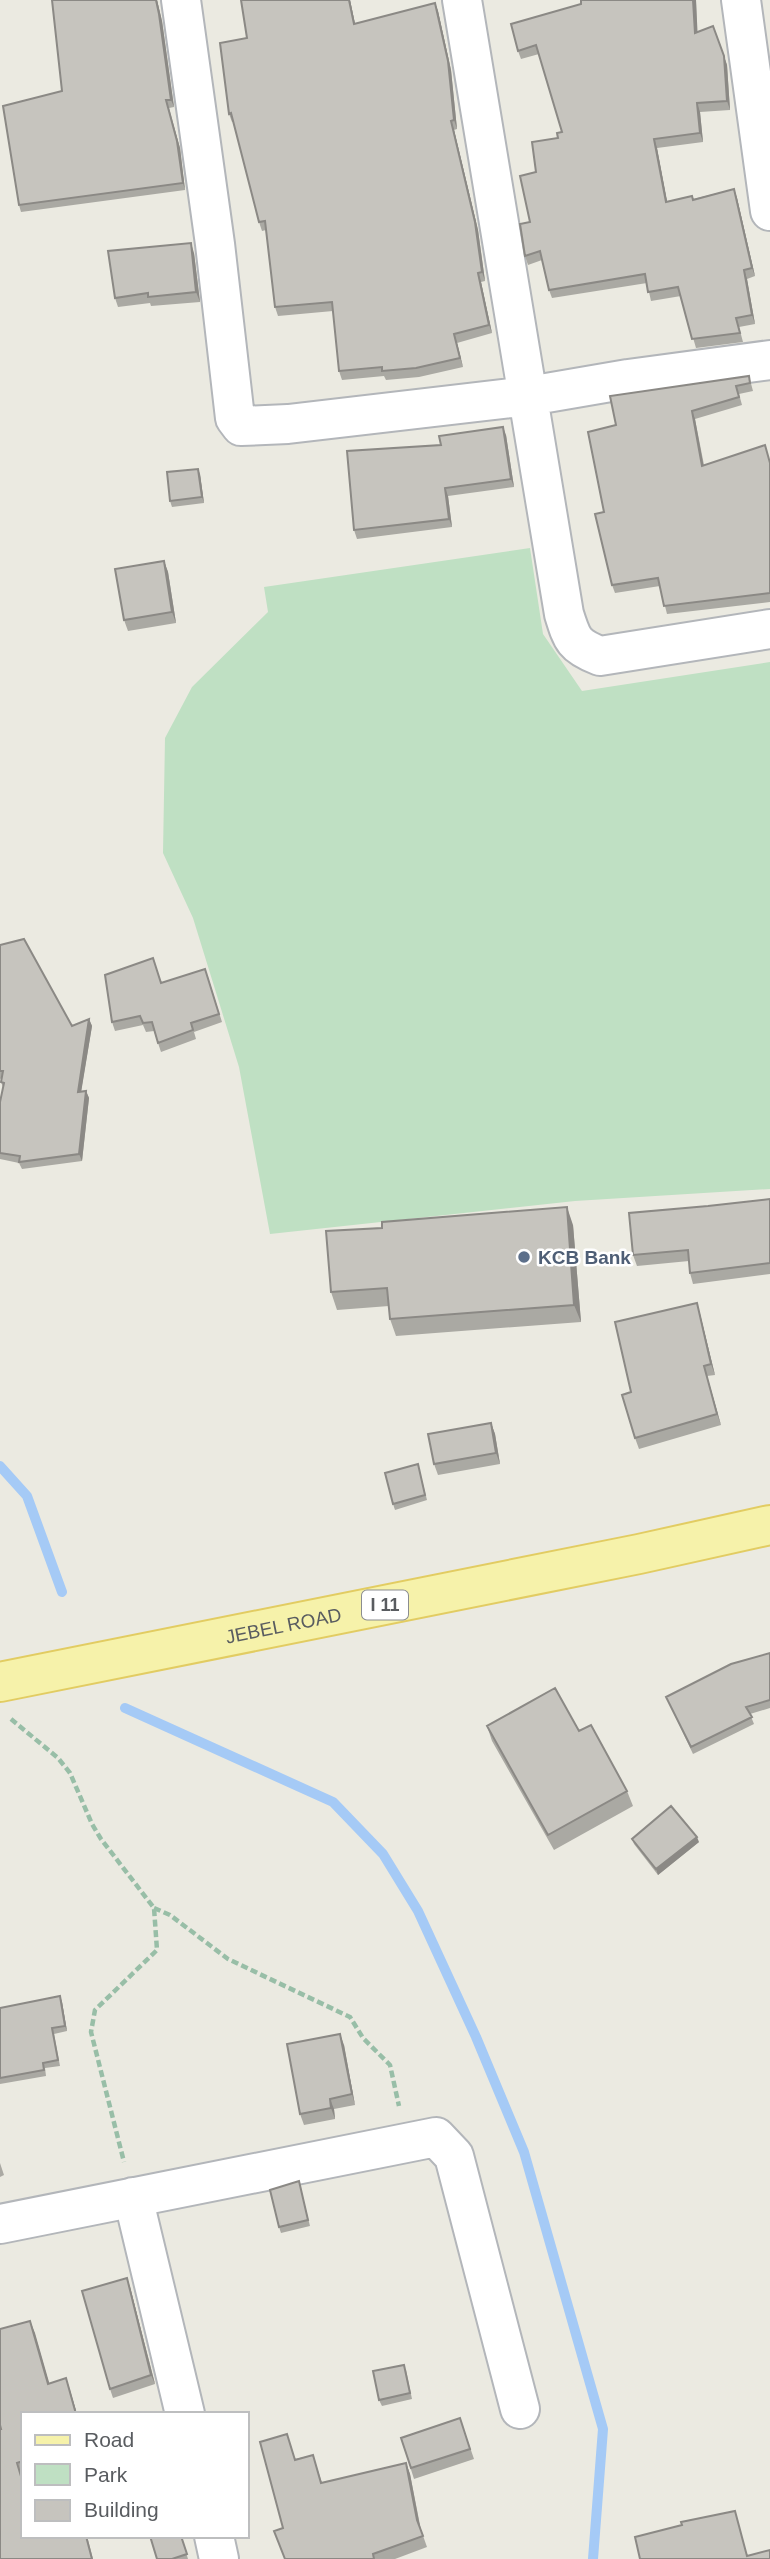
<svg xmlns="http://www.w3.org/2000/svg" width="770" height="2559" font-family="Helvetica,sans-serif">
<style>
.green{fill:#bfe0c3}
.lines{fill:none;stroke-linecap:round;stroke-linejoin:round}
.stream{stroke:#a5caf6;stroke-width:10}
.street-casing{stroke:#b3b6ba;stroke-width:42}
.primary-casing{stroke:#e2cc62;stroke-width:42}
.path{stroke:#98bea7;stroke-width:4.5;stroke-dasharray:7 3.5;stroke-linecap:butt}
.street{stroke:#fff;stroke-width:38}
.primary{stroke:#f6f2aa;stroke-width:38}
.wall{fill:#aaa9a3}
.shaded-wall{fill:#8b8985}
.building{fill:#c6c4be;stroke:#8b8985;stroke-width:2}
.service-dot{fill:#5c6f8a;stroke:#fff;stroke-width:2.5}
.labels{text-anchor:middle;stroke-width:5;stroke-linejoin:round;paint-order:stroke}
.shield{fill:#fff;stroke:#8b8d90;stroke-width:2}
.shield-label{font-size:18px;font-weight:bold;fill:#595c60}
.service-label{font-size:19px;font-weight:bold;fill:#4e5e75;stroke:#fff;text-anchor:start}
.street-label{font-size:19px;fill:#595c60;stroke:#fff}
</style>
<rect width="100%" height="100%" fill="#ebeae1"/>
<!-- green -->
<path class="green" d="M530,548l13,86 39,57 188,-29v527l-195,12 -305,33 -31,-167 -46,-149 -30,-65 2,-115 27,-51 76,-75 -4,-25z"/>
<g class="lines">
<!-- stream -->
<path class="stream" d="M0,1466l27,30 35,96
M125,1708l208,94 50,52 35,57 58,126 48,115 79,277 -10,130"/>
<defs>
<path id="street" d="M181,0l34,244 20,174 6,8 47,-2 241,-28 99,-17 142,-19
M462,0l102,614c8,26 10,32 36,42l170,-27
M741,0l29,211
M133,2197l52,217
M0,2224l436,-87 18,19 66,253
M214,2536l5,23"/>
<g id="primary">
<path id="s1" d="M0,1682l639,-128 131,-29"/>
</g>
</defs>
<!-- street casing -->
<use href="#street" class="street-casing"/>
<!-- primary casing -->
<use href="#primary" class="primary-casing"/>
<!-- path -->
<path class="path" d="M11,1719l47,39 12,15 22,51 9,15 53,69 3,42 -62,60 -4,22 33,130
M154,1908l16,7 58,44 122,58 13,21 27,27 9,41"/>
<!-- street -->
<use href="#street" class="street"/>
<!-- primary -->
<use href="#primary" class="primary"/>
</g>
<!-- wall -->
<path class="wall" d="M52,0h105l5,21 12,86 -5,1 11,40 5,42 -164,22 -2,-7 43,-114z
M241,0h109l5,24 80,-21 3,8 13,59 6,59 -3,1 24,100 7,51 -4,1 11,51 -35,10 6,24 -44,10 -33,3 -2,-4 -42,4 -3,-9 -6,-60 -55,5 -3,-9 -9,-77 -4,1 -3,-9 -26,-100h-1l-3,-8 18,-76z
M581,0h115l1,32 16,-6 14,39 3,45 -30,2 3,30 -46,6 10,54 26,-3 41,-10 3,9 18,78 -8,3 8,45 -16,3 4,15 -47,6 -15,-52 -30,5 -4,-18 -95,15 -3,-8 -7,-30 -14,5 -3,-9 11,-84 26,-40 -23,-78 -18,5 -3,-8 63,-47z
M194,253l6,49 -49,4 -1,-3 -32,4 -3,-9z
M749,376l4,15 -14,3 3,11 -47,14 9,46 66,-4v141l-103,12 -7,-28 -45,7 -3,-8 -8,-73 12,-87z
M506,435l8,52 -66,9 4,31 -95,12 -3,-9 87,-85z
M200,474l4,29 -32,4 -2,-6z
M164,561l4,11 8,51 -48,8 -4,-11z
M0,945l72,81 17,-7 3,7 -11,65h5l3,7 -7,63 -60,8 -3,-6 -19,-4v-57l3,-15 -2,-5 1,-4 -2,1z
M208,977l14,45 -28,10 2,7 -35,13 -7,-21 -8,1 -3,-7 -28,6 -3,-9 49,-39z
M770,1199v75l-77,10 -3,-11 -1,-12 -52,5 -4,-11 75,-49z
M573,1225l8,97 -185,14 -6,-17 -1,-13 -52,4 -6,-18z
M697,1303l3,11 15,61 -8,1 14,49 -82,24 -4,-11 -4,-46z
M491,1423l4,11 5,30 -62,11 -4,-11z
M418,1464l9,36 -32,10 -2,-6z
M770,1653v55l-20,6 4,10 -61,30 -27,-57z
M487,1726l92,5 48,60 6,15 -79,44 -62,-109z
M632,1839l67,3 -41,33 -24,-31z
M60,1996l2,6 5,29 -13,3 6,32 -15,2 1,8 -46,8v-76z
M344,2045l11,60 -21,4 1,10 -31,6 -4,-11z
M0,2163l4,12 -4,2z
M299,2181l11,45 -29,7 -2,-6z
M130,2287l25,97 -42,14 -3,-9z
M30,2321l19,63 17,-6 11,36h-54v60l-2,1 2,61h64l6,23h-93l1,-130z
M406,2370l6,29 -30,7 -3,-6z
M460,2418l14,41 -60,20 -13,-41z
M291,2446l4,13 18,-4 9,28 84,-20 4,11 11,56 6,17 -32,12h-110l-2,-31z
M181,2536l7,23h-31z"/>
<!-- shaded-wall -->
<path class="shaded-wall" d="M156,0h1l5,21 12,86 -3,-7z
M349,0h1l7,33 -3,-9z
M693,0h3l2,42 -3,-9z
M435,3l3,8 13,59 6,59 -3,-9z
M724,56l3,9 3,45 -3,-9z
M166,100l14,48 5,42 -2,-7z
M697,103l3,9 3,30 -3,-9z
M451,121l3,9 24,100 7,51 -3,-9z
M654,139l3,9 12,63 -3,-9z
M734,189l3,9 18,78 -3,-8z
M191,243l3,10 6,49 -4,-10z
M744,270l3,9 8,45 -3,-9z
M478,273l3,9 11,51 -3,-8z
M454,334l3,9 6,24 -3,-9z
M692,411l3,8 10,55 -3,-8z
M503,427l3,8 8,52 -3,-8z
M198,469l2,5 4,29 -2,-6z
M445,488l3,8 4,31 -3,-8z
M164,561l4,11 8,51 -4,-11z
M89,1019l3,7 -12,73 -2,-7z
M86,1091l3,7 -7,63 -3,-7z
M567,1207l6,18 8,97 -7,-17z
M697,1303l3,11 15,61 -4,-11z
M704,1366l3,10 14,49 -4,-11z
M491,1423l4,11 5,30 -4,-11z
M697,1837l2,5 -41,33 -2,-6z
M60,1996l2,6 5,29 -2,-5z
M340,2034l4,11 11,60 -3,-11z
M330,2099l4,10 1,10 -4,-11z
M127,2278l3,9 25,97 -4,-9z
M30,2321l5,12 18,63 -5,-12z
M66,2378l4,12 7,24h-1z
M406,2463l4,11 11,58 -4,-12z"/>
<!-- building -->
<path class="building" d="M52,0h104l3,14 12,86h-5l11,41 6,42 -164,22 -16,-99 59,-15z
M241,0h108l5,24 81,-21 13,58 6,59 -3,1 24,101 7,50 -4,1 11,52 -35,9 6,24 -44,10 -34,3v-4l-43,4 -7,-69 -57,5 -10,-86 -6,1 -28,-109 -2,1 -9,-71 27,-5z
M581,0h112l2,33 18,-7 11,30 3,45 -30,2 3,30 -46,6 12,63 26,-6 1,4 41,-11 18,79 -8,2 8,45 -16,3 4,15 -48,6 -14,-52 -30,5 -3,-18 -96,16 -9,-39 -15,5 -5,-32 10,-2 -10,-46 16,-4 -4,-30 26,-4 -1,-5 5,-1 -26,-87 -18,6 -7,-27 70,-20z
M191,243l5,49 -48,5v-4l-33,5 -7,-47z
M749,376l1,7 -14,3 3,11 -47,14 10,55 63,-21 5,18v130l-106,13 -6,-28 -46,7 -17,-71 9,-2 -16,-80 28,-7 -6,-29z
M503,427l8,52 -66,9 4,31 -95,11 -7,-79 94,-6 -2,-9z
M198,469l4,28 -32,4 -3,-29z
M164,561l8,51 -48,8 -9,-51z
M24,939l48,87 17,-7 -11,73 8,-1 -7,63 -60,8 1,-6 -20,-3v-51l4,-19 -3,-1 2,-11h-3v-126z
M153,958l8,25 44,-14 14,45 -28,9 2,7 -35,13 -6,-21 -9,1 -3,-7 -28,6 -7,-47z
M770,1199v64l-80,10 -2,-23 -55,5 -4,-42 79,-7z
M567,1207l7,98 -184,14 -3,-31 -56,4 -5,-61 56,-3v-6z
M697,1303l14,61 -7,2 13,48 -82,24 -13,-43 9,-3 -16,-70z
M491,1423l5,30 -62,11 -6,-30z
M418,1464l7,31 -32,9 -8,-31z
M770,1653v47l-24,7 6,10 -61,30 -25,-50 65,-33z
M555,1688l24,43 12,-6 36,66 -79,44 -61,-109z
M671,1806l26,31 -41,32 -24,-30z
M60,1996l5,30 -13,2 6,32 -15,3 1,7 -44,8v-70z
M340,2034l12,60 -22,5 1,9 -31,6 -13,-70z
M299,2181l9,39 -29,7 -9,-37z
M127,2278l24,97 -41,14 -28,-98z
M30,2321l18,63 18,-6 10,36h-53v47l-6,2 6,20v53h63l6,23h-92v-130h1l-1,-4v-96z
M404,2365l6,28 -31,7 -6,-29z
M460,2418l10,31 -59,19 -10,-30z
M287,2434l8,26 18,-5 8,28 85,-20 11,57 6,16 -50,18 1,5h-89l-11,-28 9,-3 -23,-86z
M735,2511l12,45 23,-6v9h-130l-5,-22 47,-12 -1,-3z
M150,2536h31l6,18 -15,5h-15z"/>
<!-- markers -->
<circle class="service-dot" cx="524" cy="1257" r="7"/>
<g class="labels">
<!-- shield labels -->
<rect class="shield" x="362" y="1590.5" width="46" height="29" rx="5"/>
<g class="shield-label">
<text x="385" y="1611">I 11</text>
</g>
<!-- service labels -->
<g class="service-label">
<text x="538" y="1264">KCB Bank</text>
</g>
<!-- street labels -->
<g class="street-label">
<text dy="7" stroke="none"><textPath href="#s1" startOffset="289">JEBEL ROAD</textPath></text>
</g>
</g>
<!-- legend -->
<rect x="21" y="2412" width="228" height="126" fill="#ffffff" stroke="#bdbebf" stroke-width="2"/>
<rect x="35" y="2435" width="35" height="10" fill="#f6f2aa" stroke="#bdbebf" stroke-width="2"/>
<text x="84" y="2447" font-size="21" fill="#595c60">Road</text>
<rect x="35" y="2464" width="35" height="21" fill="#bfe0c3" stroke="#bdbebf" stroke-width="2"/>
<text x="84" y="2482" font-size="21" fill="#595c60">Park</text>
<rect x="35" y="2500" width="35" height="21" fill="#c6c4be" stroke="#bdbebf" stroke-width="2"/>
<text x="84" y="2517" font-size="21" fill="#595c60">Building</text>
</svg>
